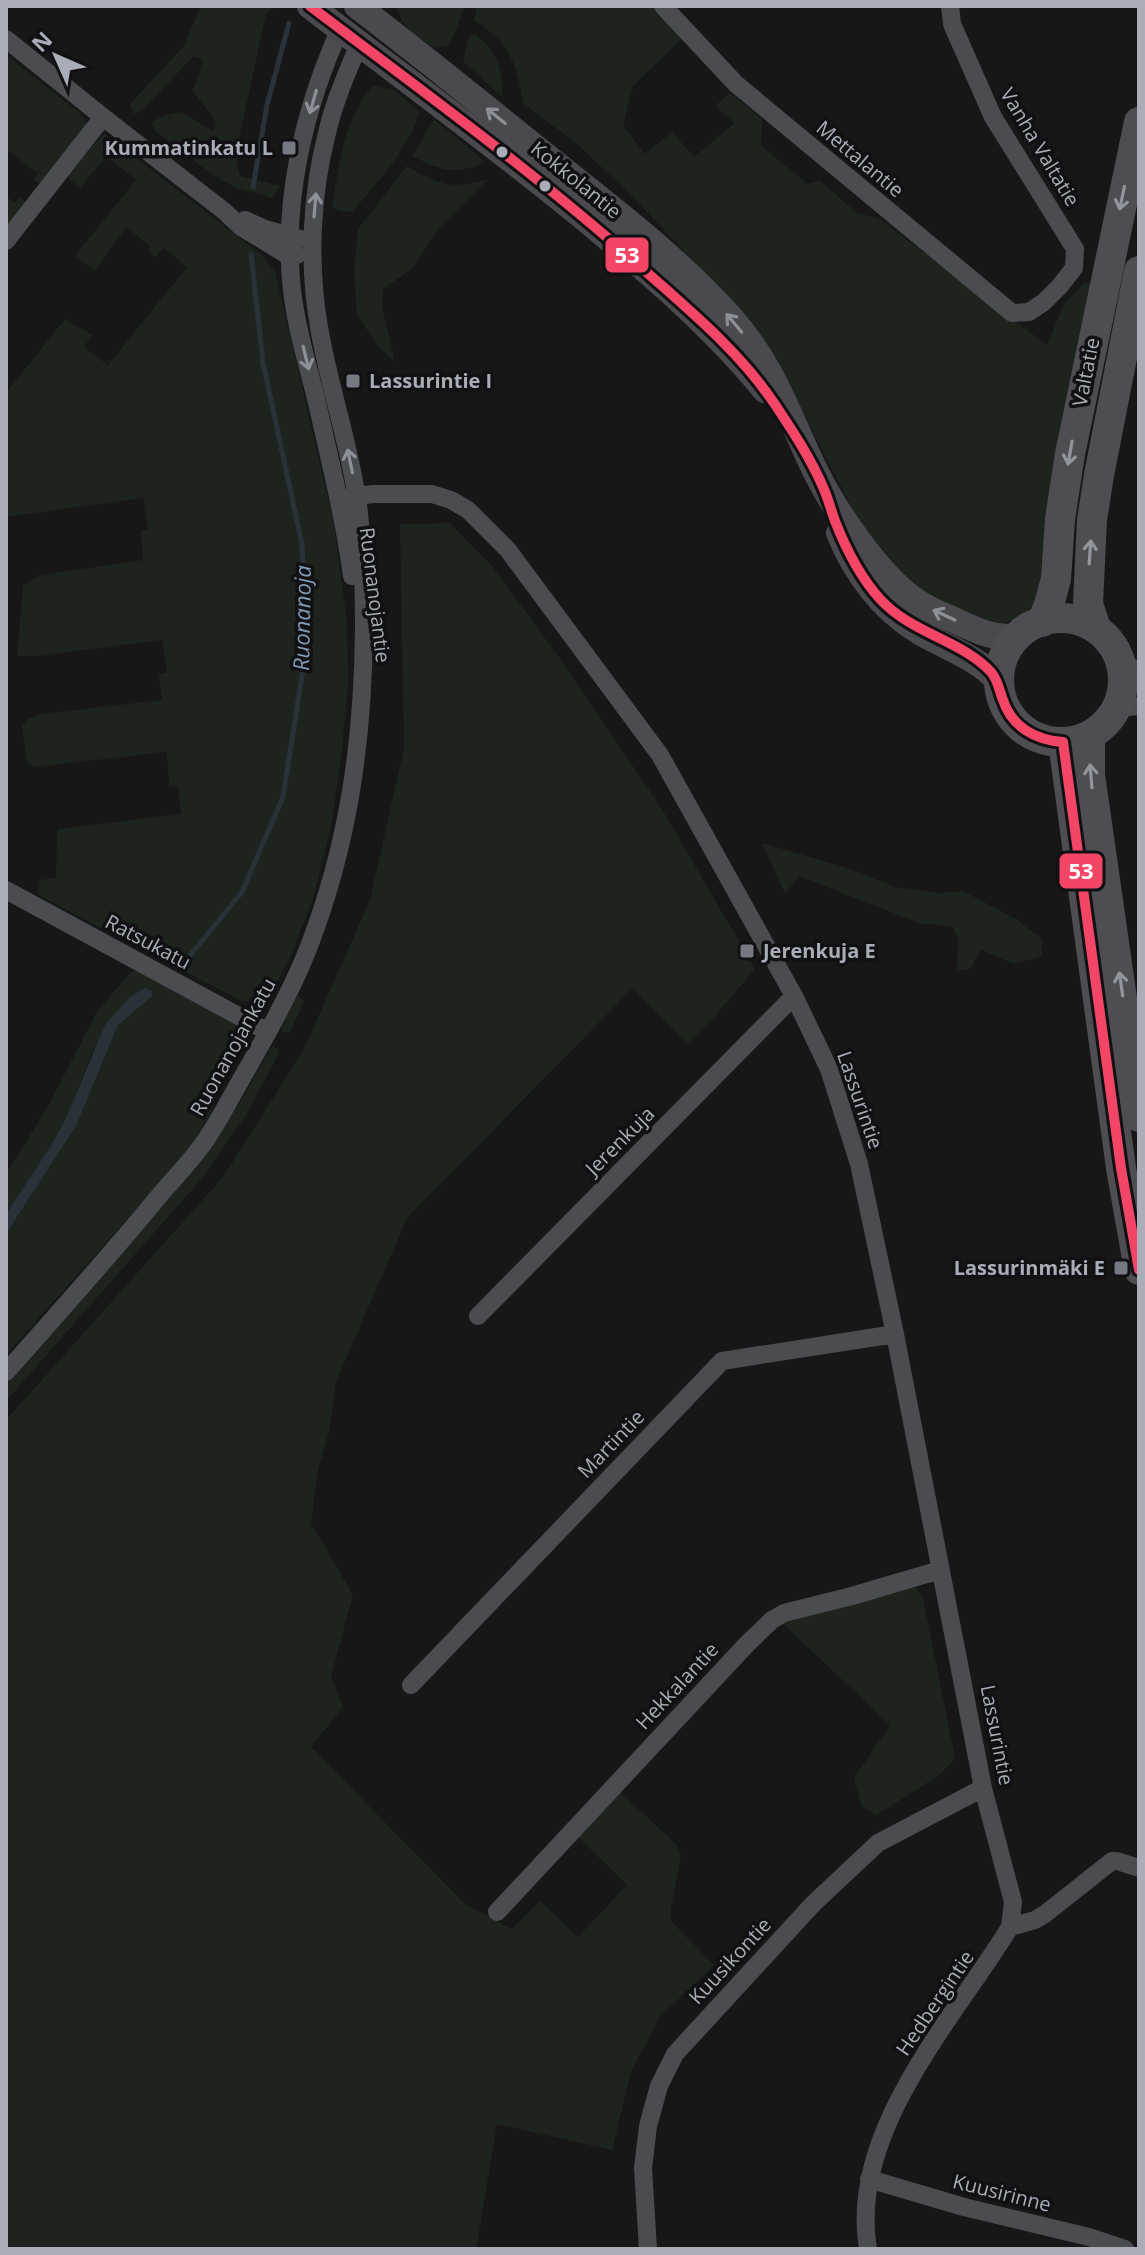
<svg xmlns="http://www.w3.org/2000/svg" width="1145" height="2255" font-family="'Open Sans',sans-serif">
<style>
.green{fill:#1d241e}
.water{fill:#2a3239}
.lines{fill:none;stroke-linecap:round;stroke-linejoin:round}
.stream{stroke:#2a3239;stroke-width:5}
.minor{stroke:#4b4c50;stroke-width:18}
.secondary{stroke:#4a4a4e;stroke-width:26}
.trunk{stroke:#4e4e52;stroke-width:30}
.bus-1-casing{stroke:#111113;stroke-width:16}
.bus-1{stroke:#f34667;stroke-width:10}
.oneway{stroke:#8c9099}
.oneway2{stroke:#8c8f98}
.oneway3{stroke:#92959e}
.poi-dot{fill:#757880;stroke:#111113;stroke-width:3}
.bus-dot{fill:#a8adb8;stroke:#111113;stroke-width:3}
.labels{text-anchor:middle;stroke-width:7;stroke-linejoin:round;paint-order:stroke}
.street-label{font-size:20px;fill:#a8adb8;stroke:#111113}
.poi-label{font-size:20px;font-weight:bold;fill:#a8adb8;stroke:#111113;text-anchor:end}
.water-label{font-size:22px;font-style:italic;fill:#7f9bb3;stroke:#111113}
.line-badge{stroke:#111113;stroke-width:3}
.badge-label{font-size:22px;text-anchor:middle;font-weight:bold;fill:#fff}
</style>
<rect width="100%" height="100%" fill="#171717"/>
<!-- green -->
<path class="green" d="M201,6h74l-9,8 -28,129 -1,22 3,11 40,10 -8,12 -38,-11 -21,-12 -58,-44 -3,-9c33,-18 33,-6 61,9l3,-9 -23,-31 10,-31 -9,-4 -52,54 -9,4 -3,-10 54,-58z
M397,6h67l-8,25 -9,15 -14,1c-17,-12 -32,-19 -36,-41z
M477,6h175l30,32 -49,48 -10,40 22,28 27,-22 22,25 41,-34 -20,-17 15,-13 32,26 -1,27 47,38 12,-3 36,31 25,8 166,125 17,-41 20,-21h11l-49,296 -12,27 -20,14 -18,5 -26,-5 -52,-32 -25,-23 -35,-45 -80,-157 -50,-65 -93,-99 -58,-55 -54,-41c-6,-40 -14,-61 -49,-83z
M475,34c21,15 29,37 27,63l-39,-36 6,-25z
M6,55l73,57 6,8v11l-43,54 -9,-5 5,-7 -32,-24z
M373,86l21,4 26,22c-14,40 -40,67 -67,99l-12,1 -9,-5c8,-44 11,-87 41,-121z
M434,119l51,43c-30,14 -45,8 -73,-6z
M104,133l160,124 11,15 58,247 14,103 1,64 -7,74 -10,66 -18,73 -23,59 -20,37 -12,8 -18,-3 -202,-105 2,-15 16,-2 1,-49 124,-15 -3,-28 -9,1 -2,-35 -133,15 -7,-4 -5,-37 7,-8 11,-4 122,-14 -3,-26 8,-2 -5,-32 -126,16h-19l6,-70 18,-11 102,-15 -2,-29 7,-2 -5,-31 -137,19v-124l59,-74 27,16 -8,12 24,18 79,-98 -23,-19 -9,10 -5,-5 -1,-8 -23,-18 -31,44 -20,-15 61,-76 -30,-24 -26,32 -10,-8 -2,-5z
M407,166c33,19 44,24 81,13l-49,49 -26,40 -30,21 -1,17 13,56 -17,-16 -21,-31 -3,-43 4,-43z
M6,196l9,7 5,-6 7,6 -21,27z
M450,523l42,43 69,94 101,149 93,160 -40,47 -27,27 -56,-54 -225,229 -71,164 -7,50 -11,37 -7,54 42,72 -22,81 12,31 -32,40 154,157 47,25 28,-28 38,36 49,-52 -54,-53 47,-40 56,52 5,13 -11,56 2,9 42,43 -53,51 -29,53 -20,81 -115,-26 -21,125h-470v-829l218,-244 81,-129 65,-147 34,-152 -4,-224z
M762,843l85,25 48,19 43,6 25,-2 53,28 26,20v17l-28,8 -33,-14 -11,19 -13,2 1,-32 -5,-12 -34,-4 -120,-47 -14,18z
M132,971h5l100,54 5,8v12l-27,49 -4,19 -16,26 -21,27 -168,189v-121l70,-108 42,-101 35,-32 -4,-4 -57,64 -27,67 -15,27 -44,67v-40l41,-66 51,-98z
M299,996l5,6 -13,28 -3,3 -6,-1 -1,-3 14,-31z
M272,1046l6,3 1,4 -31,59 -44,64 -198,225v-18l189,-214 43,-63z
M911,1583l11,11 33,164 -13,15 -65,42 -16,-9 -7,-28 36,-53 -113,-107z"/>
<!-- water -->
<path class="water" d="M145,988l7,3v5l-34,29 -42,101 -70,108v-20l44,-67 15,-27 40,-95 24,-27z"/>
<g class="lines">
<!-- stream -->
<path class="stream" d="M253,187l14,-82 22,-82
M188,958l54,-66 41,-95 23,-147 -4,-106 -39,-181 -12,-109"/>
<!-- minor -->
<path class="minor" d="M663,6l73,78 276,229 17,-1 15,-10 15,-15 15,-19 1,-19 -82,-132 -41,-93 -2,-18
M340,29c-36,80 -58,173 -48,261 4,38 16,75 25,113 13,57 27,114 35,173
M6,39l97,78 121,94 17,16 48,29 8,-1
M245,220l20,9 35,10
M6,241l97,-124
M339,498l34,-4h59l19,6 17,10 40,40 152,205 134,241 35,73 30,95 36,170 88,454 30,114 -3,25
M1121,665l18,5
M1117,708l22,-2
M6,890l262,142
M478,1316l316,-320
M6,1372c50,-56 100,-112 148,-170 18,-22 40,-43 55,-67 12,-18 22,-38 33,-57 24,-42 48,-84 66,-129 41,-106 55,-208 56,-321 0,-41 -1,-82 -6,-123 -8,-60 -29,-118 -39,-178 -11,-63 -8,-132 8,-194 7,-31 20,-60 32,-89
M411,1685l311,-324 173,-27
M497,1912l250,-268 25,-24 12,-7 68,-17 88,-26
M869,2179l95,28 125,30 36,12
M648,2249l-5,-81 5,-42 11,-40 16,-32 138,-150 65,-61 105,-55
M868,2249c-20,-117 85,-229 142,-322l25,-7 10,-6 67,-53h5l22,7"/>
<!-- secondary -->
<path class="secondary" d="M310,6c92,71 185,139 274,212 64,53 129,108 181,172
M357,6c67,51 133,105 199,158 60,48 121,94 173,152 41,45 57,92 82,146 20,43 66,113 105,139 12,8 26,14 38,19 23,11 37,18 63,17
M839,533c16,40 44,77 81,99 29,17 55,24 79,49"/>
<!-- trunk -->
<path class="trunk" d="M999 680a62 62 0 1 1 124 0a62 62 0 1 1-124 0Z
M1042,622l7,-17 7,-26 4,-60 10,-65 69,-332
M1096,628l-8,-24 4,-84 7,-45 40,-204
M1090,736v39l49,342
M1063,742l58,426 18,102"/>
<defs>
<path id="bus-1" d="M310,6c116,88 234,173 342,271 44,39 89,77 122,126 18,27 36,54 49,84 5,11 8,23 12,34 11,28 25,56 45,78 32,35 83,42 111,73 7,8 8,18 12,28 9,27 32,40 60,42l58,426 18,102"/>
</defs>
<!-- bus-1 casing -->
<use href="#bus-1" class="bus-1-casing"/>
<!-- bus-1 -->
<use href="#bus-1" class="bus-1"/>
</g>
<!-- one-way arrows -->
<defs><path id="oneway-shaft" d="M-6 0H5M1.5-3L5.5 0L1.5 3" fill="none" stroke-width="1.6" stroke-linecap="round" stroke-linejoin="round" transform="scale(2)"/></defs>
<g class="oneway">
<use href="#oneway-shaft" transform="translate(313 102) rotate(106)"/>
<use href="#oneway-shaft" transform="translate(315 205) rotate(-85)"/>
<use href="#oneway-shaft" transform="translate(306 358) rotate(76)"/>
<use href="#oneway-shaft" transform="translate(350 461) rotate(-102)"/>
</g>
<g class="oneway2">
<use href="#oneway-shaft" transform="translate(496 116) rotate(-141)"/>
<use href="#oneway-shaft" transform="translate(734 323) rotate(-130)"/>
<use href="#oneway-shaft" transform="translate(944 615) rotate(-155)"/>
</g>
<g class="oneway3">
<use href="#oneway-shaft" transform="translate(1122 198) rotate(102)"/>
<use href="#oneway-shaft" transform="translate(1070 453) rotate(100)"/>
<use href="#oneway-shaft" transform="translate(1090 552) rotate(-86)"/>
<use href="#oneway-shaft" transform="translate(1091 776) rotate(-95)"/>
<use href="#oneway-shaft" transform="translate(1121 984) rotate(-98)"/>
</g>
<!-- markers -->
<g class="poi-dot">
<rect x="281" y="140" width="16" height="16" rx="4"/>
<rect x="345" y="373" width="16" height="16" rx="4"/>
<rect x="739" y="943" width="16" height="16" rx="4"/>
<rect x="1113" y="1260" width="16" height="16" rx="4"/>
</g>
<g class="bus-dot">
<circle cx="502" cy="152" r="7"/>
<circle cx="545" cy="186" r="7"/>
</g>
<g class="labels">
<!-- street labels -->
<g class="street-label">
<text transform="translate(1040 147) rotate(59)" y="7">Vanha Valtatie</text>
<text transform="translate(860 159) rotate(40)" y="7">Mettalantie</text>
<text transform="translate(576 180) rotate(39)" y="7">Kokkolantie</text>
<text transform="translate(1086 372) rotate(-79)" y="7">Valtatie</text>
<text transform="translate(375 595) rotate(83)" y="7">Ruonanojantie</text>
<text transform="translate(148 942) rotate(28)" y="7">Ratsukatu</text>
<text transform="translate(233 1047) rotate(-61)" y="7">Ruonanojankatu</text>
<text transform="translate(860 1100) rotate(71)" y="7">Lassurintie</text>
<text transform="translate(620 1141) rotate(-45)" y="7">Jerenkuja</text>
<text transform="translate(611 1444) rotate(-46)" y="7">Martintie</text>
<text transform="translate(677 1686) rotate(-47)" y="7">Hekkalantie</text>
<text transform="translate(997 1735) rotate(79)" y="7">Lassurintie</text>
<text transform="translate(730 1961) rotate(-47)" y="7">Kuusikontie</text>
<text transform="translate(935 2003) rotate(-56)" y="7">Hedbergintie</text>
<text transform="translate(1002 2193) rotate(14)" y="7">Kuusirinne</text>
</g>
<!-- poi labels -->
<g class="poi-label">
<text x="273" y="155">Kummatinkatu L</text>
<text x="369" y="388" text-anchor="start">Lassurintie I</text>
<text x="763" y="958" text-anchor="start">Jerenkuja E</text>
<text x="1105" y="1275">Lassurinmäki E</text>
</g>
<!-- water labels -->
<g class="water-label">
<text transform="translate(302 618) rotate(-89)" y="8">Ruonanoja</text>
</g>
</g>
<g class="line-badge">
<rect x="604" y="236" width="46" height="38" rx="8" fill="#f34667"/>
<rect x="1058" y="852" width="46" height="38" rx="8" fill="#f34667"/>
</g>
<g class="badge-label">
<text x="627" y="263">53</text>
<text x="1081" y="879">53</text>
</g>
<!-- border -->
<rect width="1145" height="2255" fill="none" stroke="#a8adb8" stroke-width="16"/>
<!-- north arrow -->
<g transform="translate(56 56) rotate(315)" stroke="#111113" stroke-width="6" paint-order="stroke">
<path d="M0-6L14 30L0 20L-14 30Z" fill="#a8adb8"/>
<text y="-12" font-size="22" font-weight="bold" text-anchor="middle" fill="#a8adb8">N</text>
</g>
</svg>
